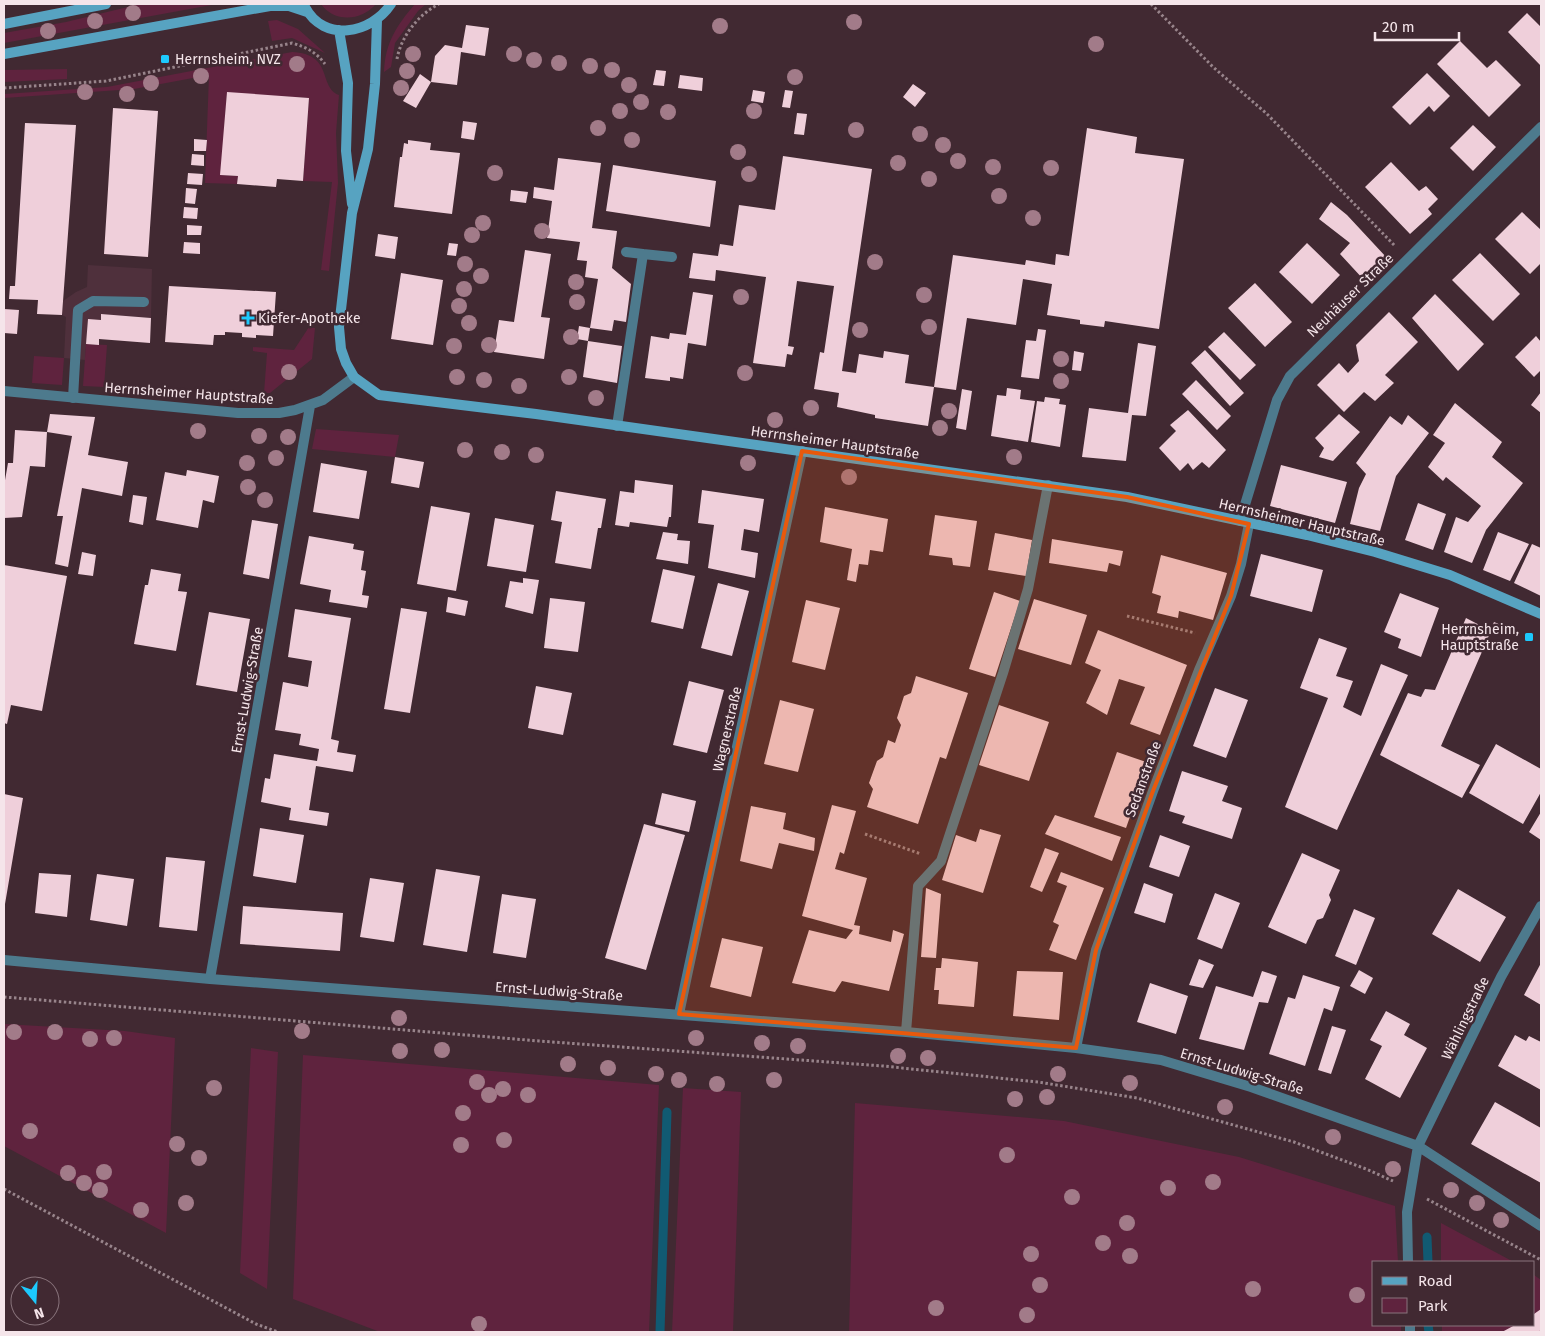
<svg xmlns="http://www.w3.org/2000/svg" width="1545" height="1336" font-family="'Fira Sans',sans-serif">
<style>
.built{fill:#4f303c}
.green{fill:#5f233e}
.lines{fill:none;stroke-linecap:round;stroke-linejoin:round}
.stream{stroke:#115a72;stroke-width:9}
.building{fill:#efcfda}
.path{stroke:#98848b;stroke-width:3;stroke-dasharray:2.5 2.5;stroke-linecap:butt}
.lane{stroke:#4d7a8d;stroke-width:10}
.street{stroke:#4d7a8d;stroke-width:10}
.secondary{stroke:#57a3c1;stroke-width:10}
.tree{fill:#a27b89}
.marked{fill:#e8590c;fill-opacity:0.2;stroke:#e8590c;stroke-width:4;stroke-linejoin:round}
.poi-dot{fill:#1dc9fd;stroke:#412932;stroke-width:2}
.labels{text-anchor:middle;stroke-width:5;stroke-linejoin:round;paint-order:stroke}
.poi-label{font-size:14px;fill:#f5e5ea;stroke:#412932;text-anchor:start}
.street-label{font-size:14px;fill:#f5e5ea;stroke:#412932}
</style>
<rect width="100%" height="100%" fill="#412932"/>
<!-- built -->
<path class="built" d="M88,265l64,4 -1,49 -50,-4v6h-13l-3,40 -21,-2 2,-41 -4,-2 1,-14 13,-9 11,-5z"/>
<!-- green -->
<path class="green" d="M140,4h77l-213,39v-10l62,-11z
M321,4h55c-14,17 -42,19 -55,0z
M415,4h11l-8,7 -23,32 -4,24 -7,5c1,-29 13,-47 31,-68z
M277,20l21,9 27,24 -33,-15 -20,3 -4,-20z
M292,52c42,2 26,35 47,43l-3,38 2,50 -9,88 -8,-1 11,-88 -29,-1 6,-83 -82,-5 -6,82 17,1 -1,8 -32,-1 4,-108 -75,14 -130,9v-4l103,-7z
M67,69v10l-63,3v-12z
M309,327l6,1 -3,31 -42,34h-6l3,-40 -14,-2v-4l41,3z
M86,344l21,1 -3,42 -21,-1z
M34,356l30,2 -2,27 -30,-2z
M316,429l83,6 -4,22 -83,-8z
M4,1024l121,7 50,7 -9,195 -162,-87z
M251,1048l27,4 -11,237 -27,-16z
M303,1055l356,30 -10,247h-269l-87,-33z
M683,1088l58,4 -8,240h-61z
M855,1103l209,18 175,36 156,49 3,56h-24v63h27v7h-552z
M1441,1223l69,37 3,2h-72z
M1534,1275l7,5v52h-99v-7h92z"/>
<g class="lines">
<!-- stream -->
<path class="stream" d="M1427,1237l1,25
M1428,1325l1,7
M660,1332l7,-220"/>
</g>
<!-- building -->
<path class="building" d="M1527,13l14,14v39l-33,-34z
M466,25l23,3 -4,28 -24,-4 -4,33 -26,-3 4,-26 10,-11 17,3z
M1460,41l27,27 9,-8 25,25 -32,32 -52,-53z
M656,70l10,1 -2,15 -11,-1z
M1427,73l23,23 -16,16 -5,-6 -19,19 -18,-18z
M420,74l11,8 -15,26 -13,-7z
M680,75l23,3 -1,13 -24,-3z
M913,84l13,9 -11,14 -12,-10z
M753,90l12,2 -2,11 -12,-2z
M785,90l8,1 -3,17 -8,-1z
M227,92l82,6 -6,83 -26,-2 -1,8 -39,-3 1,-8 -18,-1z
M113,108l45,3 -10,146 -44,-3z
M797,113l10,1 -3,21 -10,-1z
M463,121l14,2 -3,17 -13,-2z
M25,123l51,2 -14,190 -25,-1 1,-14 -29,-1 1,-13h5z
M1473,125l23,22 -23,24 -23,-23z
M1087,128l50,9 -2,16 49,6 -25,170 -54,-8 -1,6 -24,-3v-4l-33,-5 5,-31 -29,-5 -7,46 -49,-7 -11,72 -22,-3 -6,39 -53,-8v-3l-38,-8 2,-14 -25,-4 6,-37 4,1 10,-67 -37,-5 -9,65 6,1 -2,8 -5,-1 -2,13 -32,-4 13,-86 -50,-7 -1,11 -26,-3 4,-25 25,3 2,-12 13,2 6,-41 36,5 8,-54 89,13 -30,202 14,2 3,-19 24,4 1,-7 25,4 -4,28 29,4 19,-132 72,10 1,-5 29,5 1,-11 13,2z
M194,139l13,1 -1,11h-12z
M408,140l23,3 -1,7 30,3 -8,61 -58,-7 6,-50h2l2,-14 4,1z
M192,154l12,1v11l-13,-1z
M558,158l43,5 -9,65 25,3 -5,37 19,16 -5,38 -12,-2 -2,11 -22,-3 8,-49 -13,-2 2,-16 -10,-1 3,-18 -33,-4 5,-37 -19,-3 1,-11 20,3z
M1391,162l28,29 7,-5 12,13 -10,10 4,5 -22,20 -45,-47z
M613,165l103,16 -6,46 -104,-16z
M188,173l15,1 -1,11 -15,-1z
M186,188l11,1 -2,15 -10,-1z
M511,190l17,2 -2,11 -16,-2z
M1331,202l16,13 40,43 -23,22 -24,-26 10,-11 -31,-24z
M184,207l14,1 -1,11 -14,-1z
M1522,212l19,18v33l-11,11 -35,-35z
M187,225l15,1 -1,9h-14z
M378,234l20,3 -3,22 -20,-3z
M184,242l16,1v11l-17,-1z
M449,243l9,1 -2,12 -9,-1z
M1307,243l33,32 -28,29 -33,-32z
M525,250l26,4 -10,63 9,1 -6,41 -50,-7 5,-32 15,2z
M1480,253l40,41 -27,27 -41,-41z
M401,273l42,7 -10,65 -42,-6z
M1255,283l37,39 -27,25 -37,-39z
M169,286l107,6 -3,44 -17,-1v3l-14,-1v-4l-17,-1v3h-11l-1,10 -48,-3z
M693,292l20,3 -7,51 -18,-3 -5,36 -13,-2v4l-25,-3 6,-42 18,3 1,-6 16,2z
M1435,294l49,50 -26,27 -46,-53z
M4,309l15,1 -2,24 -13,-1z
M1389,312l29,30 -33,33 9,8 -19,18 -11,-9 -20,20 -27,-27 22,-22 9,10 11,-12 -3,-16z
M101,314l50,4 -1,25 -51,-4v6l-13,-1 2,-25 13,1z
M579,326l11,2 -2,13 -11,-2z
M1038,329l8,1 -7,49 -18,-2 5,-37 10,1z
M1224,332l32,33 -16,15 -32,-33z
M1536,336l5,6v28l-7,7 -19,-20z
M588,341l34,5 -5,37 -34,-6z
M1138,343l18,3 -10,70 -14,-1 -6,46 -44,-4 7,-49 39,5z
M1205,350l39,43 -14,13 -39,-43z
M1074,351l10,2 -3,18 -9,-1z
M1196,380l35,36 -14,14 -35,-36z
M1007,388l14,2 -1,9 15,2 -7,41 -37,-6 6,-41 9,1z
M962,389l10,2 -6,39 -10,-2z
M1541,392v21l-10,-8z
M1045,397l15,2 -1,5 7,1 -6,42 -29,-5 6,-41 7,1z
M1455,403l47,39 -10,15 31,26 -37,47 -14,33 -28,-11 12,-35 12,5 13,-16 -35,-29 -3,4 -15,-14 17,-24 -12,-8z
M1188,410l38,40 -17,18 -7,-6 -9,8 -5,-7 -8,8 -21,-23 17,-17 -6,-6z
M50,414l45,3 -7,38 40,7 -6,34 -40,-8 -14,79 -13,-3 8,-48h-6l15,-80 -25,-4 -2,35 -15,-1 -8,51 -18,1v-32l4,-23h5l2,-33 32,2z
M1339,414l21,18 -27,29 -14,-4 5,-9 -9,-10z
M1408,415l21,18 -33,43 -16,55 -30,-7 9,-36 7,-14 -10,-11 34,-47 12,9z
M395,457l29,5 -5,26 -28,-5z
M321,463l46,8 -8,48 -46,-7z
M1281,465l66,17 -12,41 -65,-17z
M187,470l32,6 -5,27 -11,-3 -5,28 -42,-8 9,-48 21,4z
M635,480l38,5 -2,32h-2l-2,10 -37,-5 -1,5 -14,-2 5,-34 14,2z
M702,490l62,9 -5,33 -15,-3 -3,21 17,3 -3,25 -47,-10 6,-43 -16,-2z
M556,491l50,8 -5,29h-3l-7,41 -36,-6 7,-41 -11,-2z
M133,495l14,2 -4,28 -14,-3z
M1418,503l28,11 -13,36 -28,-10z
M431,506l39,7 -14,78 -39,-7z
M825,507l63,12 -5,33 -13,-2 -2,15 -9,-1 -3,18 -9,-2 5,-31 -32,-7z
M935,515l42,6 -7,46 -17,-2 -1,-7 -23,-3z
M495,518l39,7 -8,47 -39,-6z
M252,520l26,4 -9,55 -26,-5z
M663,532l15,2 -1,6 13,1 -2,23 -32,-5z
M1498,532l31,12 -19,37 -27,-11z
M995,533l37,7 -6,36 -38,-6z
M309,536l45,8 -1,5 11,2 -3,19 5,1 -4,24 7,1 -2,12 -38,-6 2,-12 -31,-6z
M1052,539l71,12 -3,15 -11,-3 -2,9 -58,-9z
M1532,544l9,4v48l-27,-13z
M82,552l14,3 -3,21 -15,-2z
M1261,554l62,16 -11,42 -62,-16z
M1161,555l66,18 -14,47 -34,-9 -1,7 -21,-5 4,-17 -9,-3z
M4,565l63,11 -25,135 -31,-6 -4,19 -3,-1z
M151,569l30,5 -3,17 9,1 -11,59 -42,-7 11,-59h3z
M663,569l32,7 -12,53 -32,-7z
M523,578l16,2 -6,34 -28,-7 5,-26 13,2z
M718,583l31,8 -17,65 -31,-8z
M994,592l26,9 -25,76 -26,-8z
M1400,593l39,15 -18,49 -23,-9 3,-9 -17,-7z
M448,597l20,4 -3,15 -19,-4z
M550,598l35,4 -7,50 -34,-4z
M1034,599l53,16 -16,50 -53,-16z
M806,600l34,8 -15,62 -33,-8z
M401,608l26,4 -17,101 -26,-4z
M295,609l56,9 -20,121 8,2 -2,11 19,3 -3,17 -37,-6 -7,44 20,3 -2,13 -38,-6 2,-12 -30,-6 4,-24 5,1 4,-25 43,7 2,-12 -20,-4 2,-11 -26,-4 8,-48 25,5 4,-26 -24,-4z
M209,612l41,7 -13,73 -41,-7z
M1466,618l25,13 -50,115 39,19 -18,33 -82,-43 28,-62 13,4 4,-8 10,1z
M1494,622l21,9 -2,5 -21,-9z
M1098,630l89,35 -27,70 -30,-11 15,-37 -26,-8 -12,36 -21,-12 15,-33 -16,-7z
M1319,638l28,10 -11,28 17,5 -10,26 18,9 20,-52 27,11 -71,155 -52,-23 43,-109 -28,-10z
M916,676l52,17 -22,66 -6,-2 -22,67 -51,-17 6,-18 -4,-6 8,-22 6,-4 5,-17 7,3 6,-18 -4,-7 7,-22 7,-3z
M689,681l35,9 -17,63 -34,-8z
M536,686l36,7 -9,42 -35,-7z
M1215,688l33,12 -22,58 -33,-12z
M780,700l34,9 -16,63 -34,-8z
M999,705l50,17 -20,59 -50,-16z
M1496,744l45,25v23l-18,32 -54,-31z
M1117,752l32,11 -23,65 -32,-11z
M1182,771l46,15 -6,15 20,7 -10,31 -50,-16 3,-7 -16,-5z
M662,793l34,8 -7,31 -34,-8z
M4,794l19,4 -18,106h-1z
M832,805l24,6 -12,43 -4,-2 -5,17 32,9 -13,47 6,1 -1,8 32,8 2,-12 11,4 -15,57 -47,-10 -7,11 -43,-9 17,-53 37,9 7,-9 -51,-14z
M751,806l35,7 -3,16 32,9 -1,13 -35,-8 -7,26 -32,-8z
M1541,812v28l-12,-8z
M1055,815l66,22 -9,24 -67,-27z
M644,824l41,11 -39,135 -41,-12z
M260,828l44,7 -8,48 -43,-7z
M980,829l21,6 -18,58 -41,-13 14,-45 20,7z
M1160,835l30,11 -11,31 -30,-10z
M1045,848l14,5 -17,39 -12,-5z
M1302,853l38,17 -11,25 2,5 -8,18 -6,2 -11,24 -38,-17z
M166,857l39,4 -8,70 -38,-4z
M436,869l44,7 -13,76 -44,-7z
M1061,872l43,16 -28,72 -27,-10 10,-25 -6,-3 14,-36 -10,-4z
M39,873l32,2 -4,42 -32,-4z
M97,874l37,5 -7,47 -37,-6z
M370,878l34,5 -10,59 -34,-5z
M1144,883l29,11 -8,29 -31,-10z
M926,888l15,6 -5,64 -15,-1z
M1458,889l48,28 -26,45 -48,-28z
M1215,893l25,10 -18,46 -25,-10z
M502,894l34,5 -10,59 -33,-5z
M243,906l100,7 -3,38 -100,-7z
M1354,909l21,9 -19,47 -21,-9z
M722,938l41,9 -12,50 -41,-10z
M942,958l36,4 -4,45 -36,-3 1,-14h-5l2,-22h5z
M1199,959l15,6 -11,23 -14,-3z
M1541,963v42l-17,-10z
M1359,970l14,8 -8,16 -15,-8z
M1017,971l46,1 -4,48 -46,-4z
M1262,971l15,5 -9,27 -9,-1 -15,48 -45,-11 17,-53 37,11z
M1303,975l37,12 -8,24 -8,-3 -19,58 -36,-12 19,-57 7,2z
M1150,983l38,13 -12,38 -39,-12z
M1386,1011l24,13 -6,11 23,13 -27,50 -35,-19 17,-33 -12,-6z
M1332,1026l14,4 -15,44 -13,-4z
M1515,1035l11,6 3,-5 12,6v48l-43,-24z
M1495,1102l46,26v55l-70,-39z
M1541,1309v21l-3,2h-36l13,-7h19v-11z"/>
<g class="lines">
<!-- path -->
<path class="path" d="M1151,4l62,63 54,47 128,132
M397,59c4,-23 22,-45 42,-55
M4,88l102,-7 186,-38c14,4 24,9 33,21
M1127,616l68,17
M865,834l56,20
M4,997l535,44 344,25 155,16 99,16 157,44 72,27 27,12
M4,1189l252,135 22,8
M1427,1199l114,61"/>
<!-- lane -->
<path class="lane" d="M626,252l17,2
M73,398l5,-88 15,-9 51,1
M617,426l26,-172 29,3"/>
<!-- street -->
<path class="street" d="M4,391l234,22h41l16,-3 28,-10 31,-23
M1240,521l37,-121 13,-24 251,-249
M4,960l206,19 696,53 170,16 85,12 90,27 167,59 123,80
M210,979l100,-573
M679,1014c39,-188 83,-375 123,-563
M906,1032l12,-146 23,-25 62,-188 25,-84 20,-104
M1076,1048l20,-98 57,-159 46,-121 32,-74 10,-32 8,-40
M1408,1262l-1,-50 11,-66 83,-169 40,-71
M1410,1325v7"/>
<!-- secondary -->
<path class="secondary" d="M305,7c19,36 66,27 86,-3
M377,20l-2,64 -7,65 -16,64 -13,114 2,22 5,14 8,14 25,18 157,19 591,83 180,38 68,17 75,23 91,39
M4,24l102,-20
M339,30l9,53 -2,68 6,53
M4,54l266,-48h19l18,6"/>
</g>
<!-- trees -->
<g class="tree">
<circle cx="133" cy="13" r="8"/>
<circle cx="95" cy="21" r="8"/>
<circle cx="854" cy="22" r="8"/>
<circle cx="720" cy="26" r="8"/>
<circle cx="48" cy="31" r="8"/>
<circle cx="1096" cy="44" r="8"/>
<circle cx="413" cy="54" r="8"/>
<circle cx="514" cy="54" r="8"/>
<circle cx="534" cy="60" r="8"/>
<circle cx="559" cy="63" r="8"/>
<circle cx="297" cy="64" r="8"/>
<circle cx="590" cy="66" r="8"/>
<circle cx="612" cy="70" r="8"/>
<circle cx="407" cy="71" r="8"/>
<circle cx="201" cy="76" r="8"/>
<circle cx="795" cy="77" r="8"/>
<circle cx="151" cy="83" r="8"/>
<circle cx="629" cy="85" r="8"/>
<circle cx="401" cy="88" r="8"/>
<circle cx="85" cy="92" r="8"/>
<circle cx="127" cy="94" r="8"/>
<circle cx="641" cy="102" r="8"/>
<circle cx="620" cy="111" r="8"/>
<circle cx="754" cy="111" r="8"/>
<circle cx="668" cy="112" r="8"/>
<circle cx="598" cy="128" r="8"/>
<circle cx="856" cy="130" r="8"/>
<circle cx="920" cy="134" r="8"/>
<circle cx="632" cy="140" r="8"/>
<circle cx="943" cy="145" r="8"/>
<circle cx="738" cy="152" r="8"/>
<circle cx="958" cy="161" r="8"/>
<circle cx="898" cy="163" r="8"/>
<circle cx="993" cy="167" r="8"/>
<circle cx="1051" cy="168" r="8"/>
<circle cx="495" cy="173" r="8"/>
<circle cx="749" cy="174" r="8"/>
<circle cx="929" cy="179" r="8"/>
<circle cx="999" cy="196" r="8"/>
<circle cx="1033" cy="218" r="8"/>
<circle cx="483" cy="223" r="8"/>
<circle cx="542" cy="231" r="8"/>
<circle cx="472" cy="235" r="8"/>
<circle cx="875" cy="262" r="8"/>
<circle cx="465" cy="264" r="8"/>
<circle cx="481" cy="276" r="8"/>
<circle cx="576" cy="282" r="8"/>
<circle cx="464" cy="289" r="8"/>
<circle cx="924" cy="295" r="8"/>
<circle cx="741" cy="297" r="8"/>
<circle cx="577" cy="302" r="8"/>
<circle cx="459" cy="306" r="8"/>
<circle cx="469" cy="323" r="8"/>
<circle cx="929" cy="327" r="8"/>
<circle cx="860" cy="330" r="8"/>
<circle cx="571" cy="337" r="8"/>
<circle cx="489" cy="345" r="8"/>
<circle cx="454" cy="346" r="8"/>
<circle cx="1061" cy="359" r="8"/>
<circle cx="289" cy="372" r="8"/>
<circle cx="745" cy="373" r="8"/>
<circle cx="457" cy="377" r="8"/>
<circle cx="569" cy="377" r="8"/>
<circle cx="484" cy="380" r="8"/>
<circle cx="1061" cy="381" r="8"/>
<circle cx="519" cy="386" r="8"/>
<circle cx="596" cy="398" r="8"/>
<circle cx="811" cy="408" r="8"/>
<circle cx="949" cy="411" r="8"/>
<circle cx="775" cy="420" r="8"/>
<circle cx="940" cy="428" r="8"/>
<circle cx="198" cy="431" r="8"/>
<circle cx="259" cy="436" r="8"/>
<circle cx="288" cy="437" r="8"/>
<circle cx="465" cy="450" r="8"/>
<circle cx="502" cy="452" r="8"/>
<circle cx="536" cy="455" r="8"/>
<circle cx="1014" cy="457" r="8"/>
<circle cx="276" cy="458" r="8"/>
<circle cx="247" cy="463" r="8"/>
<circle cx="748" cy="463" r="8"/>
<circle cx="849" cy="477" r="8"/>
<circle cx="248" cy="487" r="8"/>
<circle cx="265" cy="500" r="8"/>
<circle cx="399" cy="1018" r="8"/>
<circle cx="302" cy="1031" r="8"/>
<circle cx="14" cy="1032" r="8"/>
<circle cx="55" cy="1032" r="8"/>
<circle cx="114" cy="1038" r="8"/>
<circle cx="696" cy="1038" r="8"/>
<circle cx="90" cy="1039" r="8"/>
<circle cx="762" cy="1043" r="8"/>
<circle cx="798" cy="1046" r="8"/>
<circle cx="442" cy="1050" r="8"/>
<circle cx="400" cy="1051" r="8"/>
<circle cx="898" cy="1056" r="8"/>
<circle cx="928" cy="1058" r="8"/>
<circle cx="568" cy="1064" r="8"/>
<circle cx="608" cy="1068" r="8"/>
<circle cx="656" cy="1074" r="8"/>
<circle cx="1058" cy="1074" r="8"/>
<circle cx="679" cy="1080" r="8"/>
<circle cx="774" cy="1080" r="8"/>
<circle cx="477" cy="1082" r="8"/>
<circle cx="1130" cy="1083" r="8"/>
<circle cx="717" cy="1084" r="8"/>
<circle cx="214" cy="1088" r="8"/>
<circle cx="503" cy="1089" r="8"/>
<circle cx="489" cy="1095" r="8"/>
<circle cx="528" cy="1095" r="8"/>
<circle cx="1047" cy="1097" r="8"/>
<circle cx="1015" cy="1099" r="8"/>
<circle cx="1225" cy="1107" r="8"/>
<circle cx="463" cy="1113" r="8"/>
<circle cx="30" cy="1131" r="8"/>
<circle cx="1333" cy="1137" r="8"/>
<circle cx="504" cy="1140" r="8"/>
<circle cx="177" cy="1144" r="8"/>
<circle cx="461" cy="1145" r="8"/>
<circle cx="1007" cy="1155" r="8"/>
<circle cx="199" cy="1158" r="8"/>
<circle cx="1393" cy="1169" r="8"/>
<circle cx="104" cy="1172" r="8"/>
<circle cx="68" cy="1173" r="8"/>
<circle cx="1213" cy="1182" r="8"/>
<circle cx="84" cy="1183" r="8"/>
<circle cx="1168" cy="1188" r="8"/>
<circle cx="100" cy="1190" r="8"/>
<circle cx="1451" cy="1190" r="8"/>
<circle cx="1072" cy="1197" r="8"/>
<circle cx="186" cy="1203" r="8"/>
<circle cx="1477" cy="1203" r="8"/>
<circle cx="141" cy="1210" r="8"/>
<circle cx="1501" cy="1220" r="8"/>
<circle cx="1127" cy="1223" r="8"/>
<circle cx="1103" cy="1243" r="8"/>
<circle cx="1031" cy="1254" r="8"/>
<circle cx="1130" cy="1256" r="8"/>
<circle cx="1040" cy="1285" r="8"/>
<circle cx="1253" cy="1289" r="8"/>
<circle cx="1357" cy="1295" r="8"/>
<circle cx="936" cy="1308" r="8"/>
<circle cx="1027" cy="1315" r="8"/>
<circle cx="479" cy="1324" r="8"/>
</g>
<!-- marked area -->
<path class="marked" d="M802,451l325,46 122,27 -18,72 -78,195 -57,159 -20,98 -397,-34z"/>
<!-- markers -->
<g class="poi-dot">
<rect x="160" y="54" width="10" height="10" rx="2.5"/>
<path d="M245.5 310.5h5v5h5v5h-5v5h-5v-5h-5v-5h5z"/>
<rect x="1524" y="632" width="10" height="10" rx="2.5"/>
</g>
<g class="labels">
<!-- poi labels -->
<g class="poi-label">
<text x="175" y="64">Herrnsheim, NVZ</text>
<text x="258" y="323">Kiefer-Apotheke</text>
<text x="1519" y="634" text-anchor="end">Herrnsheim,<tspan x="1519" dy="16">Hauptstraße</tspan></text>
</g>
<!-- street labels -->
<g class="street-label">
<text transform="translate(1350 295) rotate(-44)" y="5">Neuhäuser Straße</text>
<text transform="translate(189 393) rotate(4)" y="5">Herrnsheimer Hauptstraße</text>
<text transform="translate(835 442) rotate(8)" y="5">Herrnsheimer Hauptstraße</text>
<text transform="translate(1302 522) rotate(13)" y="5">Herrnsheimer Hauptstraße</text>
<text transform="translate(247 690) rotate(-80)" y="5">Ernst-Ludwig-Straße</text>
<text transform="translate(727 729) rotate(-77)" y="5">Wagnerstraße</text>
<text transform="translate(1143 779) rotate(-70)" y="5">Sedanstraße</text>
<text transform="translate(559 991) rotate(4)" y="5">Ernst-Ludwig-Straße</text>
<text transform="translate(1465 1018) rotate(-64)" y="5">Wählingstraße</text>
<text transform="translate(1242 1071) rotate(17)" y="5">Ernst-Ludwig-Straße</text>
</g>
</g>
<!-- border -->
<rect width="1545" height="1336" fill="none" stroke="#f5e5ea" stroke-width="10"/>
<!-- legend -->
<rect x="1372" y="1261" width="162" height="65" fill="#412932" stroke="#89747c"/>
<rect x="1382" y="1277" width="25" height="8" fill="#57a3c1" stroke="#89747c"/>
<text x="1418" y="1286" font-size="15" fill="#f5e5ea">Road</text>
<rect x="1382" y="1298" width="25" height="15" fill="#5f233e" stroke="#89747c"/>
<text x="1418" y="1311" font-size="15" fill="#f5e5ea">Park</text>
<!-- north arrow -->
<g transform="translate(35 1301) rotate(162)"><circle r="24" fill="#412932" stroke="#89747c"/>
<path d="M0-4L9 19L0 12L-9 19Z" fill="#1dc9fd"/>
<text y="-8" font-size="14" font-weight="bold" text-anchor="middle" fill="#f5e5ea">N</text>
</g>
<!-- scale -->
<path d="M1375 32v8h84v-8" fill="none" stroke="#f5e5ea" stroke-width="2.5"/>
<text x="1382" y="32" font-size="15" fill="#f5e5ea" stroke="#412932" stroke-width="4" paint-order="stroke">20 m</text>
</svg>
